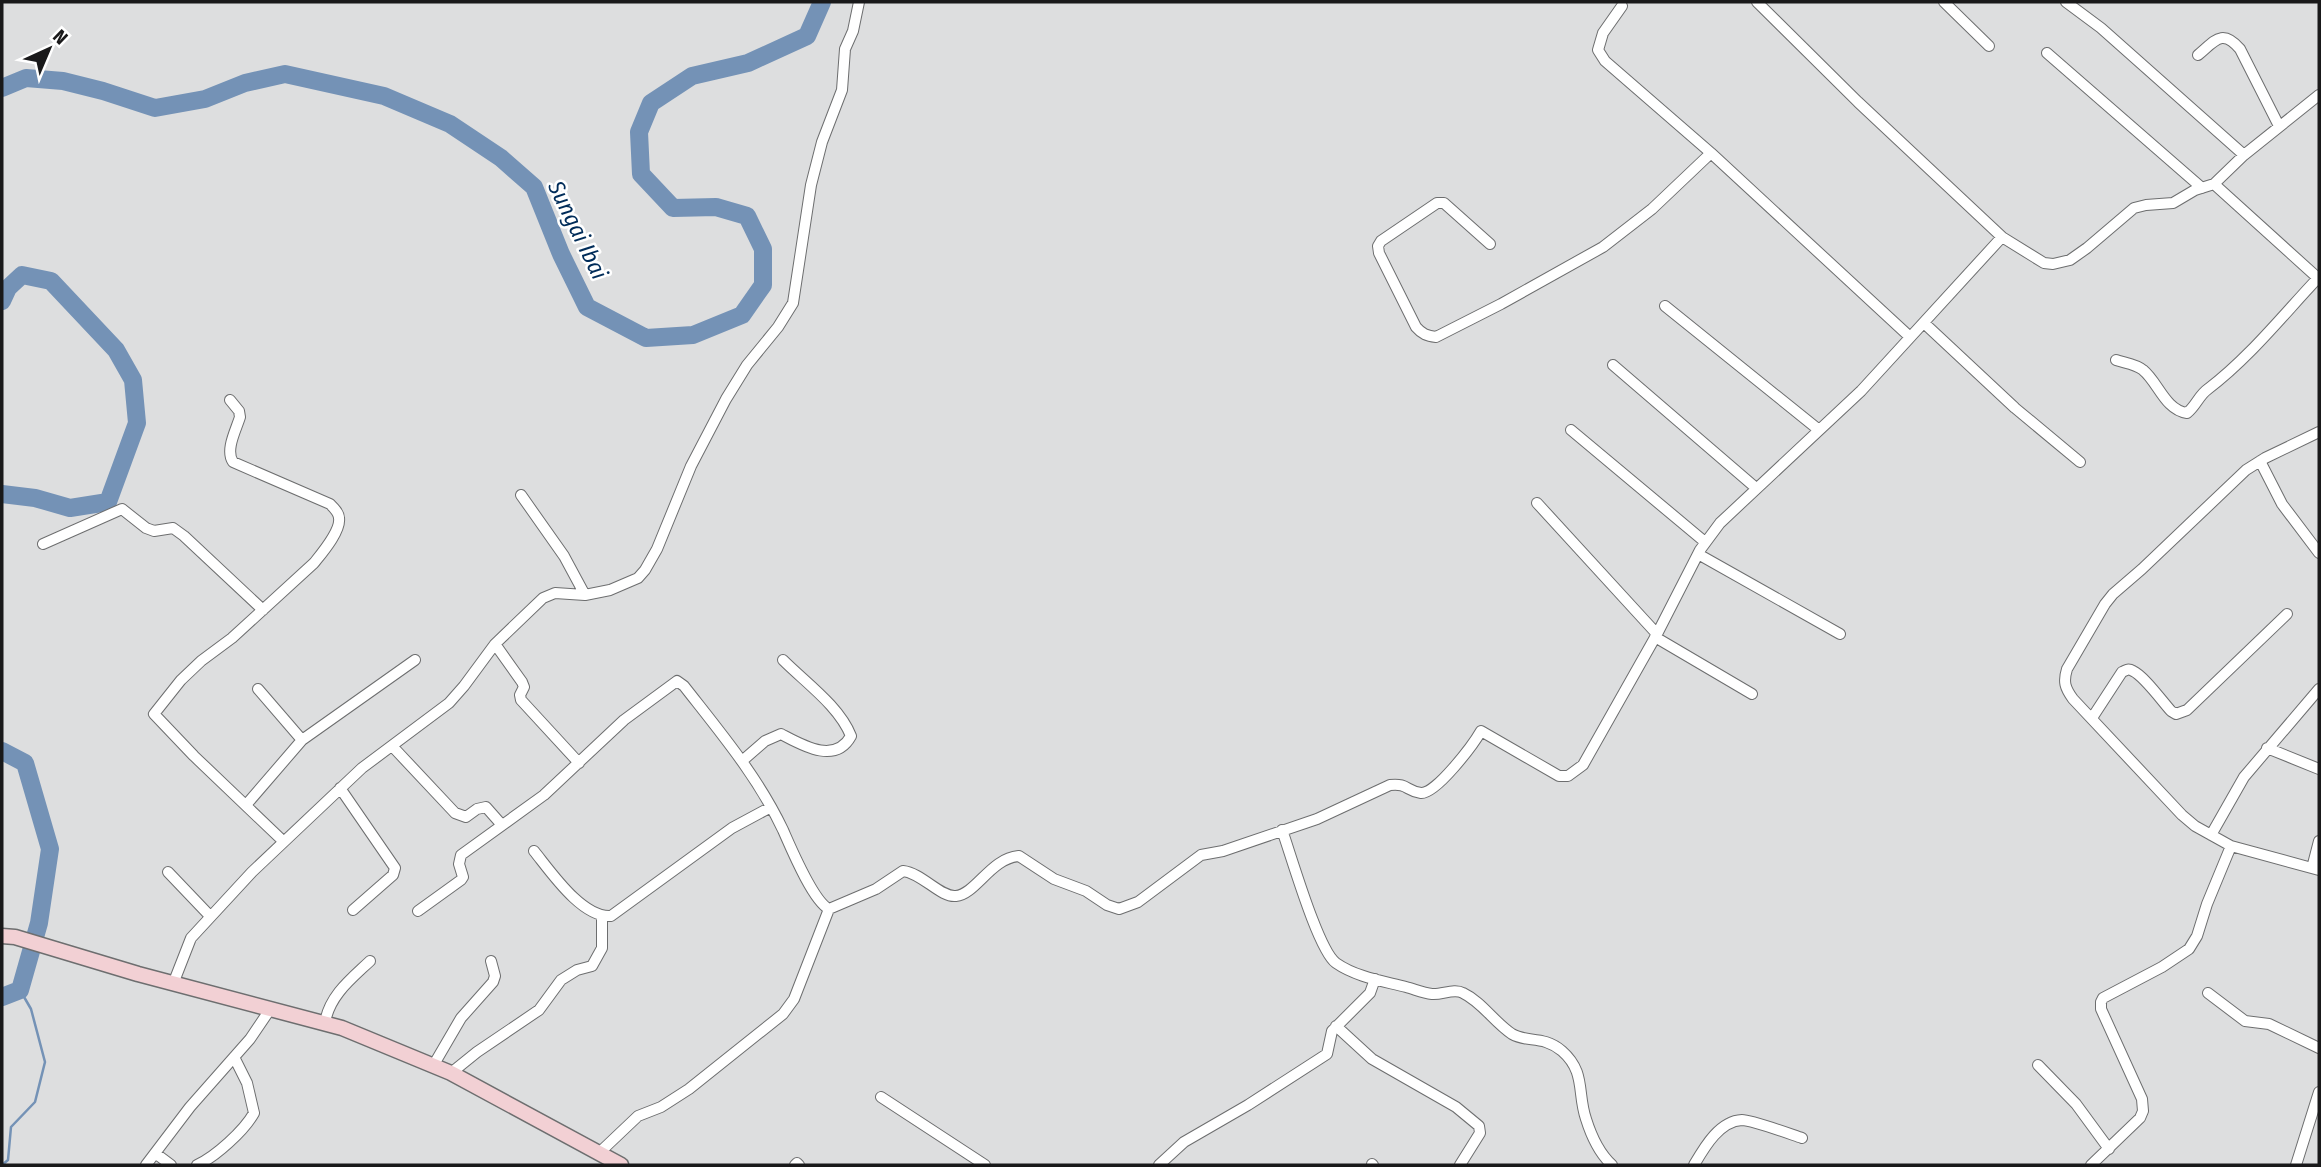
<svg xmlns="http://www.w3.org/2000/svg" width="2321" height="1167" font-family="'Fira Sans Condensed',sans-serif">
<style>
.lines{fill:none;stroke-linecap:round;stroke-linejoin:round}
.stream{stroke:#7492b6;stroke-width:2.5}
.river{stroke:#7492b6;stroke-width:18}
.street-casing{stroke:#6d6e6f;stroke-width:12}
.secondary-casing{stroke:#6d6e6f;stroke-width:17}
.street{stroke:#fff;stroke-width:10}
.secondary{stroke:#f2d0d4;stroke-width:14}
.labels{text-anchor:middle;stroke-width:5;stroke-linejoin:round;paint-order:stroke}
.water-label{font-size:23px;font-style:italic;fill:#002c59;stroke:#fff}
</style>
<rect width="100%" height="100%" fill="#dddedf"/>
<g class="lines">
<!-- stream -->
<path class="stream" d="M2,1165l6,-5 3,-33 24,-25 10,-40 -14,-53 -11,-19"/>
<!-- river -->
<path class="river" d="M2,88l24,-10 37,3 40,10 52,17 50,-9 40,-16 40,-9 99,22 66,28 51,34 33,29 27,67 26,53 59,31 47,-3 49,-20 21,-30v-36l-16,-33 -31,-9 -43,1 -32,-34 -2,-42 12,-29 41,-27 56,-13 59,-27 15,-34
M2,301l6,-13 14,-13 29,6 65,69 17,30 4,43 -29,79 -38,6 -35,-10 -33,-4
M2,751l23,12 25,86 -11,74 -19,67 -18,7"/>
<defs>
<path id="street" d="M1757,2l101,100 144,135
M1944,2l45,44
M2066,2l35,26 143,127
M1622,6l-19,27 -5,17 7,11 106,92 199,184
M2047,53l155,135
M2198,55c17,-14 24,-27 42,-6l39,77
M2214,184l105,95
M1490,244l-46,-41h-7l-56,38 -3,5 1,7 37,74c6,7 11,9 20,10l65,-33 102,-57 49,-38 59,-56
M1665,306l154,124
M1924,323l91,85 65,54
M2116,360c9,3 20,4 27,10 15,12 22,40 44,43 9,-7 12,-18 21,-24 41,-31 75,-74 110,-111
M1613,365l143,123
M230,400l9,11 1,6c-4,13 -15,33 -7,45l97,42c4,4 9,9 9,14 2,13 -17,35 -25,45l-82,75 -31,23 -20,19 -27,34 40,42 89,85
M1571,430l134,112
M2260,461l22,43 37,49
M521,495l43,61 21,39
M1537,503l120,131
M43,544l79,-35 24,19 8,3 19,-3 11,8 79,74
M1698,554l142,80
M1655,637l97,57
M495,644l27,38 2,5 -4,8 1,5 58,63
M258,689l44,51
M2092,718l30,-46c5,-2 6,-4 11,-1 11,5 29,30 38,40l5,3 11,-4 100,-96
M393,747l62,66 11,4 11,-8 9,-2 15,17
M2267,748l52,21
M742,761l23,-20 16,-7c21,11 54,31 70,2 -12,-30 -45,-53 -68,-76
M340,788l55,80 -2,7 -40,35
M246,805l56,-65 113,-80
M1282,830c9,25 36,120 54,133 20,14 47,18 70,24 8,2 17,6 26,7 10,1 22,-6 31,-1 19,9 31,29 49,41 15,9 31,1 50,17 24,21 15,42 24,68 5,16 14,35 26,46
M2211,835l33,-58 75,-88
M2231,846l-36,-20 -13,-11 -109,-116c-8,-11 -10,-17 -6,-30l38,-65 8,-10 29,-25 104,-99 19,-12 54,-26
M534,851c17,21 48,67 77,65l121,-88 39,-21
M2312,868l7,-27
M168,872l42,44
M418,911l43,-31 2,-3 -4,-13 2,-9 83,-60 80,-75 53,-39 7,5c36,46 74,91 99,144 8,18 30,71 46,79l47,-20 27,-18c19,2 38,27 53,25 20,-2 35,-38 63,-40l35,23 32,12 21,14 12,4 19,-7 63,-47 22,-4 94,-32 73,-34c18,-2 16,6 31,8 15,1 52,-48 60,-62l78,45h9l15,-11 74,-131 43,-84 20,-27 141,-132 141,-154 42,26 9,1 17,-4 17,-12 47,-40 12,-3 27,-2 22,-13 19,-6 30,-29 75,-60
M173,984l18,-46 61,-66 110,-104 87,-65 15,-17 31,-42 48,-46 12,-5 30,2 25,-5 28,-12 7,-8 12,-21 34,-83 35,-67 21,-34 31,-38 15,-24 18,-118 11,-43 20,-52 3,-41 8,-18 6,-29
M2208,993l37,28 24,3 50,24
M325,1022c5,-27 26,-43 45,-61
M1336,1026l36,33 84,48 23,19 1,7 -20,32
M2038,1065l38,39 33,45
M433,1066l28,-48 32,-36 2,-6 -4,-15
M451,1073l26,-21 62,-42 22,-30 16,-10 15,-4 10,-18v-31
M881,1097l104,68
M155,1153l16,12
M599,1153l39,-37 23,-9 28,-18 94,-75 11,-15 35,-90
M1372,1164l1,1
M146,1165l44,-58 60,-68 21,-31
M197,1165c18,-8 47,-34 57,-52l-7,-30 -13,-26
M795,1165l2,-2 2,2
M1159,1165l25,-23 64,-37 79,-51 5,-23 38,-38 5,-14
M1694,1165c10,-17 25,-44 48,-45 10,0 48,14 60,18
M2091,1165l49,-47 3,-7 -1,-12 -41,-90v-7l2,-4 59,-31 27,-18 8,-13 10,-32 24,-58 88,24
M2296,1165l23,-73"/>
<path id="secondary" d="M2,936l13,1 123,37 204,54 109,45 170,92"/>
</defs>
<!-- street casing -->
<use href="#street" class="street-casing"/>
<!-- secondary casing -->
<use href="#secondary" class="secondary-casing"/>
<!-- street -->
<use href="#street" class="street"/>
<!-- secondary -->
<use href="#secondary" class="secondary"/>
</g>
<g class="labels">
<!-- water labels -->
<g class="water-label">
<text transform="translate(578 230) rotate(64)" y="8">Sungai Ibai</text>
</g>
</g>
<!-- border -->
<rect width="2321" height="1167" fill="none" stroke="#19191a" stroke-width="7"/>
<!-- north arrow -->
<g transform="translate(49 49) rotate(44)" stroke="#ffffff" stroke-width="5" paint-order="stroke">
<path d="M0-5L12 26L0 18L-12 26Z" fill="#19191a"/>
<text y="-10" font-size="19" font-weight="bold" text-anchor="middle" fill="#19191a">N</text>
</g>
</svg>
